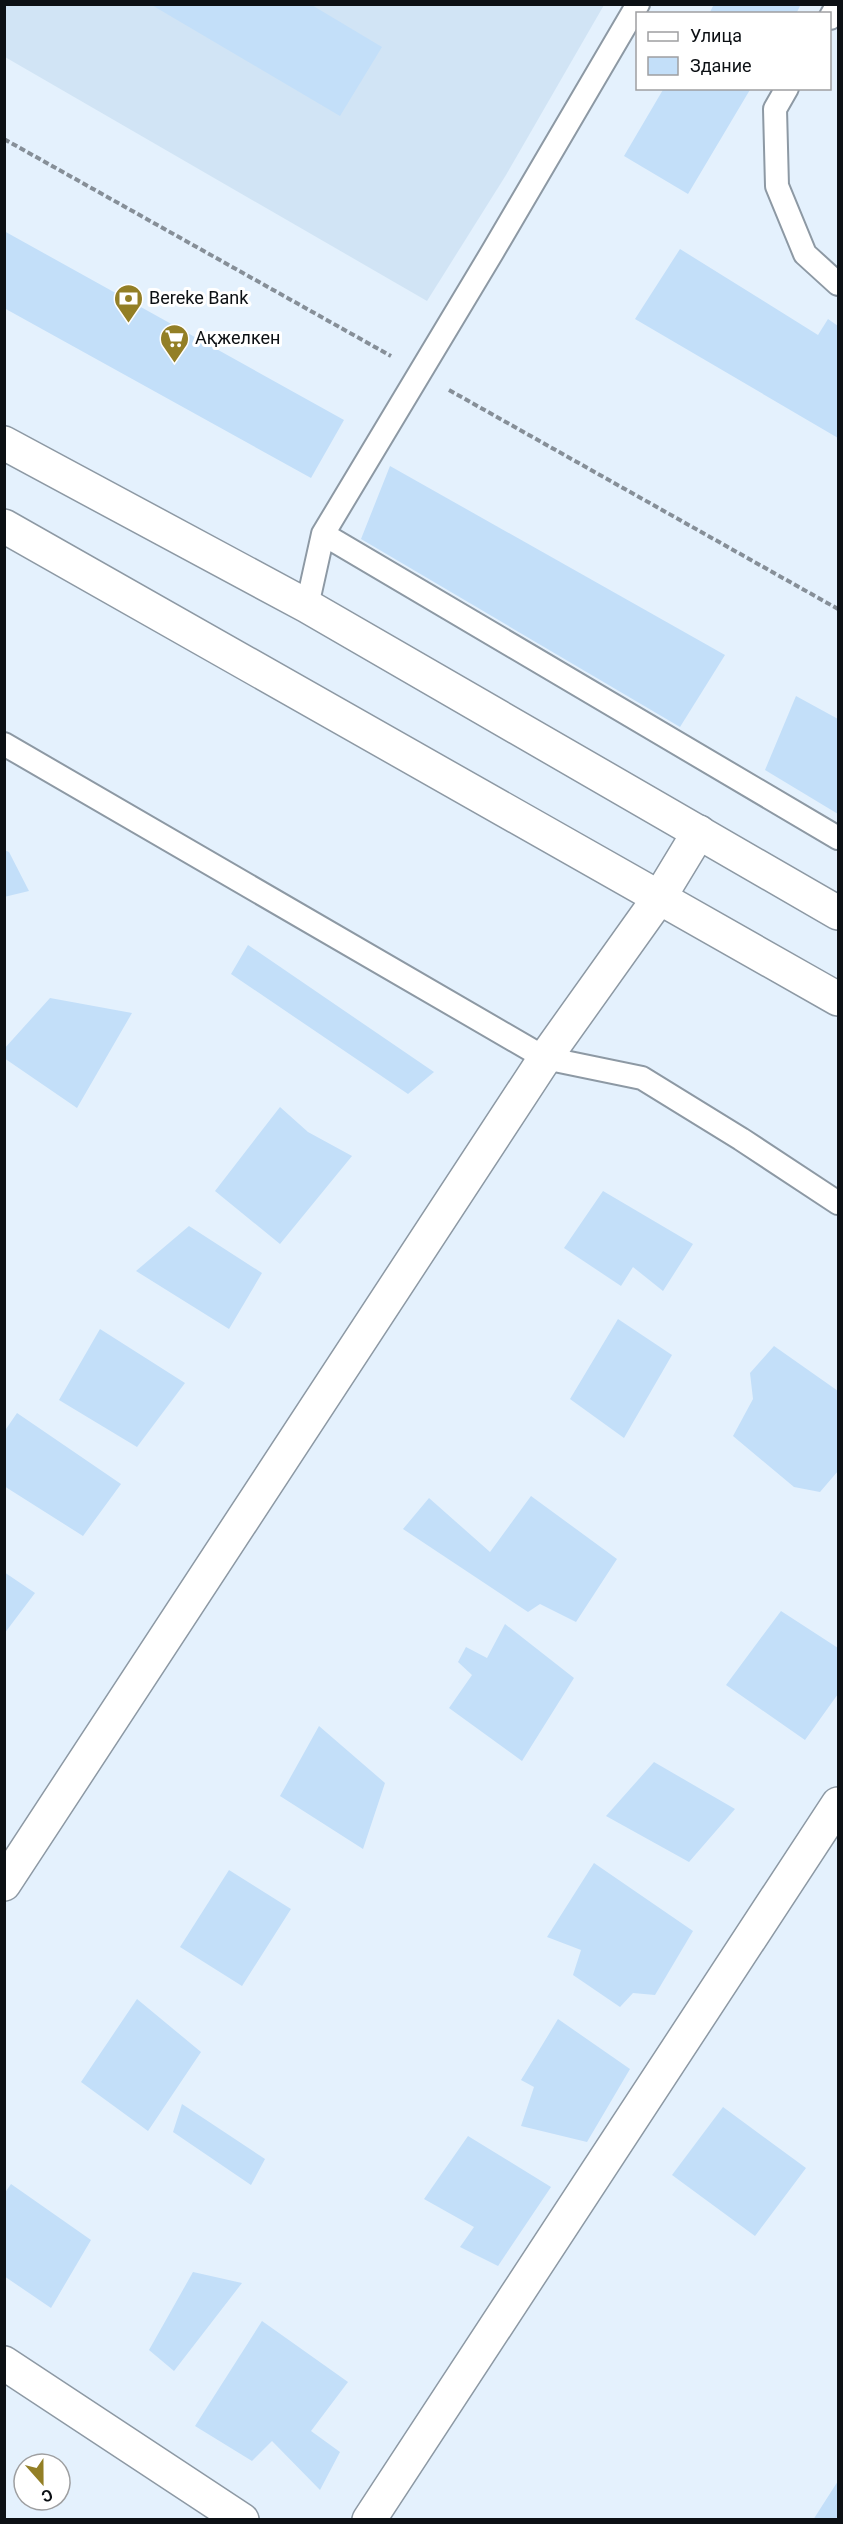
<svg xmlns="http://www.w3.org/2000/svg" width="843" height="2524" font-family="Roboto,sans-serif">
<style>
.built{fill:#d1e4f5}
.building{fill:#c3dff9}
.lines{fill:none;stroke-linecap:round;stroke-linejoin:round}
.service-casing{stroke:#8d99a4;stroke-width:26}
.minor-casing{stroke:#8d99a4;stroke-width:36}
.secondary-casing{stroke:#8d99a4;stroke-width:36}
.path{stroke:#868f98;stroke-width:4;stroke-dasharray:6 3;stroke-linecap:butt}
.service{stroke:#fff;stroke-width:22}
.minor{stroke:#fff;stroke-width:33}
.secondary{stroke:#fff;stroke-width:33}
.labels{text-anchor:middle;stroke-width:6;stroke-linejoin:round;paint-order:stroke}
.poi-label{font-size:18px;fill:#0c1014;stroke:#fff;text-anchor:start}
</style>
<rect width="100%" height="100%" fill="#e4f1fd"/>
<!-- built -->
<path class="built" d="M5,5h599l-98,170 -79,126 -422,-244z"/>
<!-- building -->
<path class="building" d="M150,4h160l72,43 -42,69z
M714,4h87l-5,10h-87z
M664,88h87l-63,106 -64,-38z
M4,231l340,189 -33,58 -307,-170z
M680,249l138,86 10,-16 10,7v112l-203,-119z
M390,466l335,189 -45,72 -319,-188z
M796,696l42,23v95l-73,-44z
M4,850l5,2 20,39 -25,6z
M248,945l186,127 -26,22 -177,-120z
M50,998l82,15 -55,95 -73,-50v-9z
M280,1107l28,25 44,24 -72,88 -65,-53z
M603,1191l90,53 -30,47 -30,-24 -12,19 -57,-38z
M189,1226l73,47 -33,56 -93,-58z
M618,1319l54,36 -48,83 -54,-39z
M100,1329l85,54 -48,64 -78,-47z
M774,1346l64,45v80l-18,21 -26,-5 -61,-51 20,-37 -3,-26z
M17,1413l104,71 -38,52 -79,-50v-54z
M531,1496l86,63 -41,63 -36,-18 -12,8 -125,-83 26,-31 61,54z
M4,1572l31,21 -31,41z
M781,1611l57,37v46l-33,46 -79,-55z
M505,1624l69,54 -52,83 -73,-53 23,-33 -14,-13 8,-15 21,11z
M319,1726l66,57 -22,66 -83,-53z
M654,1762l81,47 -46,53 -83,-46z
M594,1863l99,68 -38,64 -22,-2 -13,14 -47,-32 8,-25 -34,-13z
M229,1870l62,39 -49,77 -62,-39z
M137,1999l64,53 -53,79 -67,-49z
M558,2019l72,50 -43,73 -66,-16 13,-39 -13,-7z
M182,2104l83,55 -14,26 -78,-53z
M723,2107l83,61 -51,68 -83,-61z
M468,2136l83,51 -53,79 -38,-19 14,-20 -50,-28z
M11,2184l80,56 -40,68 -47,-32v-82z
M193,2272l49,11 -68,88 -25,-21z
M262,2321l86,61 -37,49 29,21 -20,38 -48,-49 -20,20 -57,-35z
M838,2481v39h-25z"/>
<g class="lines">
<defs>
<path id="service" d="M830,18l8,-14
M787,88l-12,21 2,77 28,68 33,30
M323,534l515,304
M307,606l16,-72 170,-283 145,-247
M4,744l541,314 97,20 99,61 97,64"/>
<path id="minor" d="M4,1884l541,-826 114,-160 40,-66
M4,2363l238,157
M369,2520l469,-716"/>
<path id="secondary" d="M4,443l303,163 531,307
M4,526l834,473"/>
</defs>
<!-- service casing -->
<use href="#service" class="service-casing"/>
<!-- minor casing -->
<use href="#minor" class="minor-casing"/>
<!-- secondary casing -->
<use href="#secondary" class="secondary-casing"/>
<!-- path -->
<path class="path" d="M4,139l387,217
M449,390l389,219"/>
<!-- service -->
<use href="#service" class="service"/>
<!-- minor -->
<use href="#minor" class="minor"/>
<!-- secondary -->
<use href="#secondary" class="secondary"/>
</g>
<!-- icons -->
<defs>
<symbol id="bank-pin" viewBox="-11 -11 22 30"><path d="M0 17L-7.5 6A9.5 9.5 0 1 1 7.5 6Z" fill="#937f26" stroke="#fff"/><path d="M-6-4H6V4H-6ZM0-2.3a2.3 2.3 0 1 0 0 4.6a2.3 2.3 0 1 0 0-4.6Z" fill="#fff"/></symbol>
<symbol id="supermarket-pin" viewBox="-11 -11 22 30"><path d="M0 17L-7.5 6A9.5 9.5 0 1 1 7.5 6Z" fill="#937f26" stroke="#fff"/><path d="M-6-5.5h2.5l.6 2H6L4.5 2H-2.5L-4.4-4H-6ZM-1.5 3.2a1.3 1.3 0 1 0 .1 0ZM3 3.2a1.3 1.3 0 1 0 .1 0Z" fill="#fff"/></symbol>
</defs>
<g fill-rule="evenodd">
<use href="#bank-pin" x="112" y="282" width="33" height="45"/>
<use href="#supermarket-pin" x="158" y="322" width="33" height="45"/>
</g>
<g class="labels">
<!-- poi labels -->
<g class="poi-label">
<text x="149" y="304">Bereke Bank</text>
<text x="195" y="344">Ақжелкен</text>
</g>
</g>
<!-- border -->
<rect width="843" height="2524" fill="none" stroke="#0c1014" stroke-width="12"/>
<!-- legend -->
<rect x="636" y="12" width="195" height="78" fill="#ffffff" stroke="#9e9fa1" stroke-width="1.5"/>
<rect x="648" y="32" width="30" height="9" fill="#ffffff" stroke="#9e9fa1" stroke-width="1.5"/>
<text x="690" y="42" font-size="18" fill="#0c1014">Улица</text>
<rect x="648" y="57" width="30" height="18" fill="#c3dff9" stroke="#9e9fa1" stroke-width="1.5"/>
<text x="690" y="72" font-size="18" fill="#0c1014">Здание</text>
<!-- north arrow -->
<g transform="translate(42 2482) rotate(159)"><circle r="28" fill="#ffffff" stroke="#9e9fa1" stroke-width="1.5"/>
<path d="M0-4.5L10 22L0 15L-10 22Z" fill="#937f26"/>
<text y="-9" font-size="16" font-weight="bold" text-anchor="middle" fill="#0c1014">С</text>
</g>
</svg>
